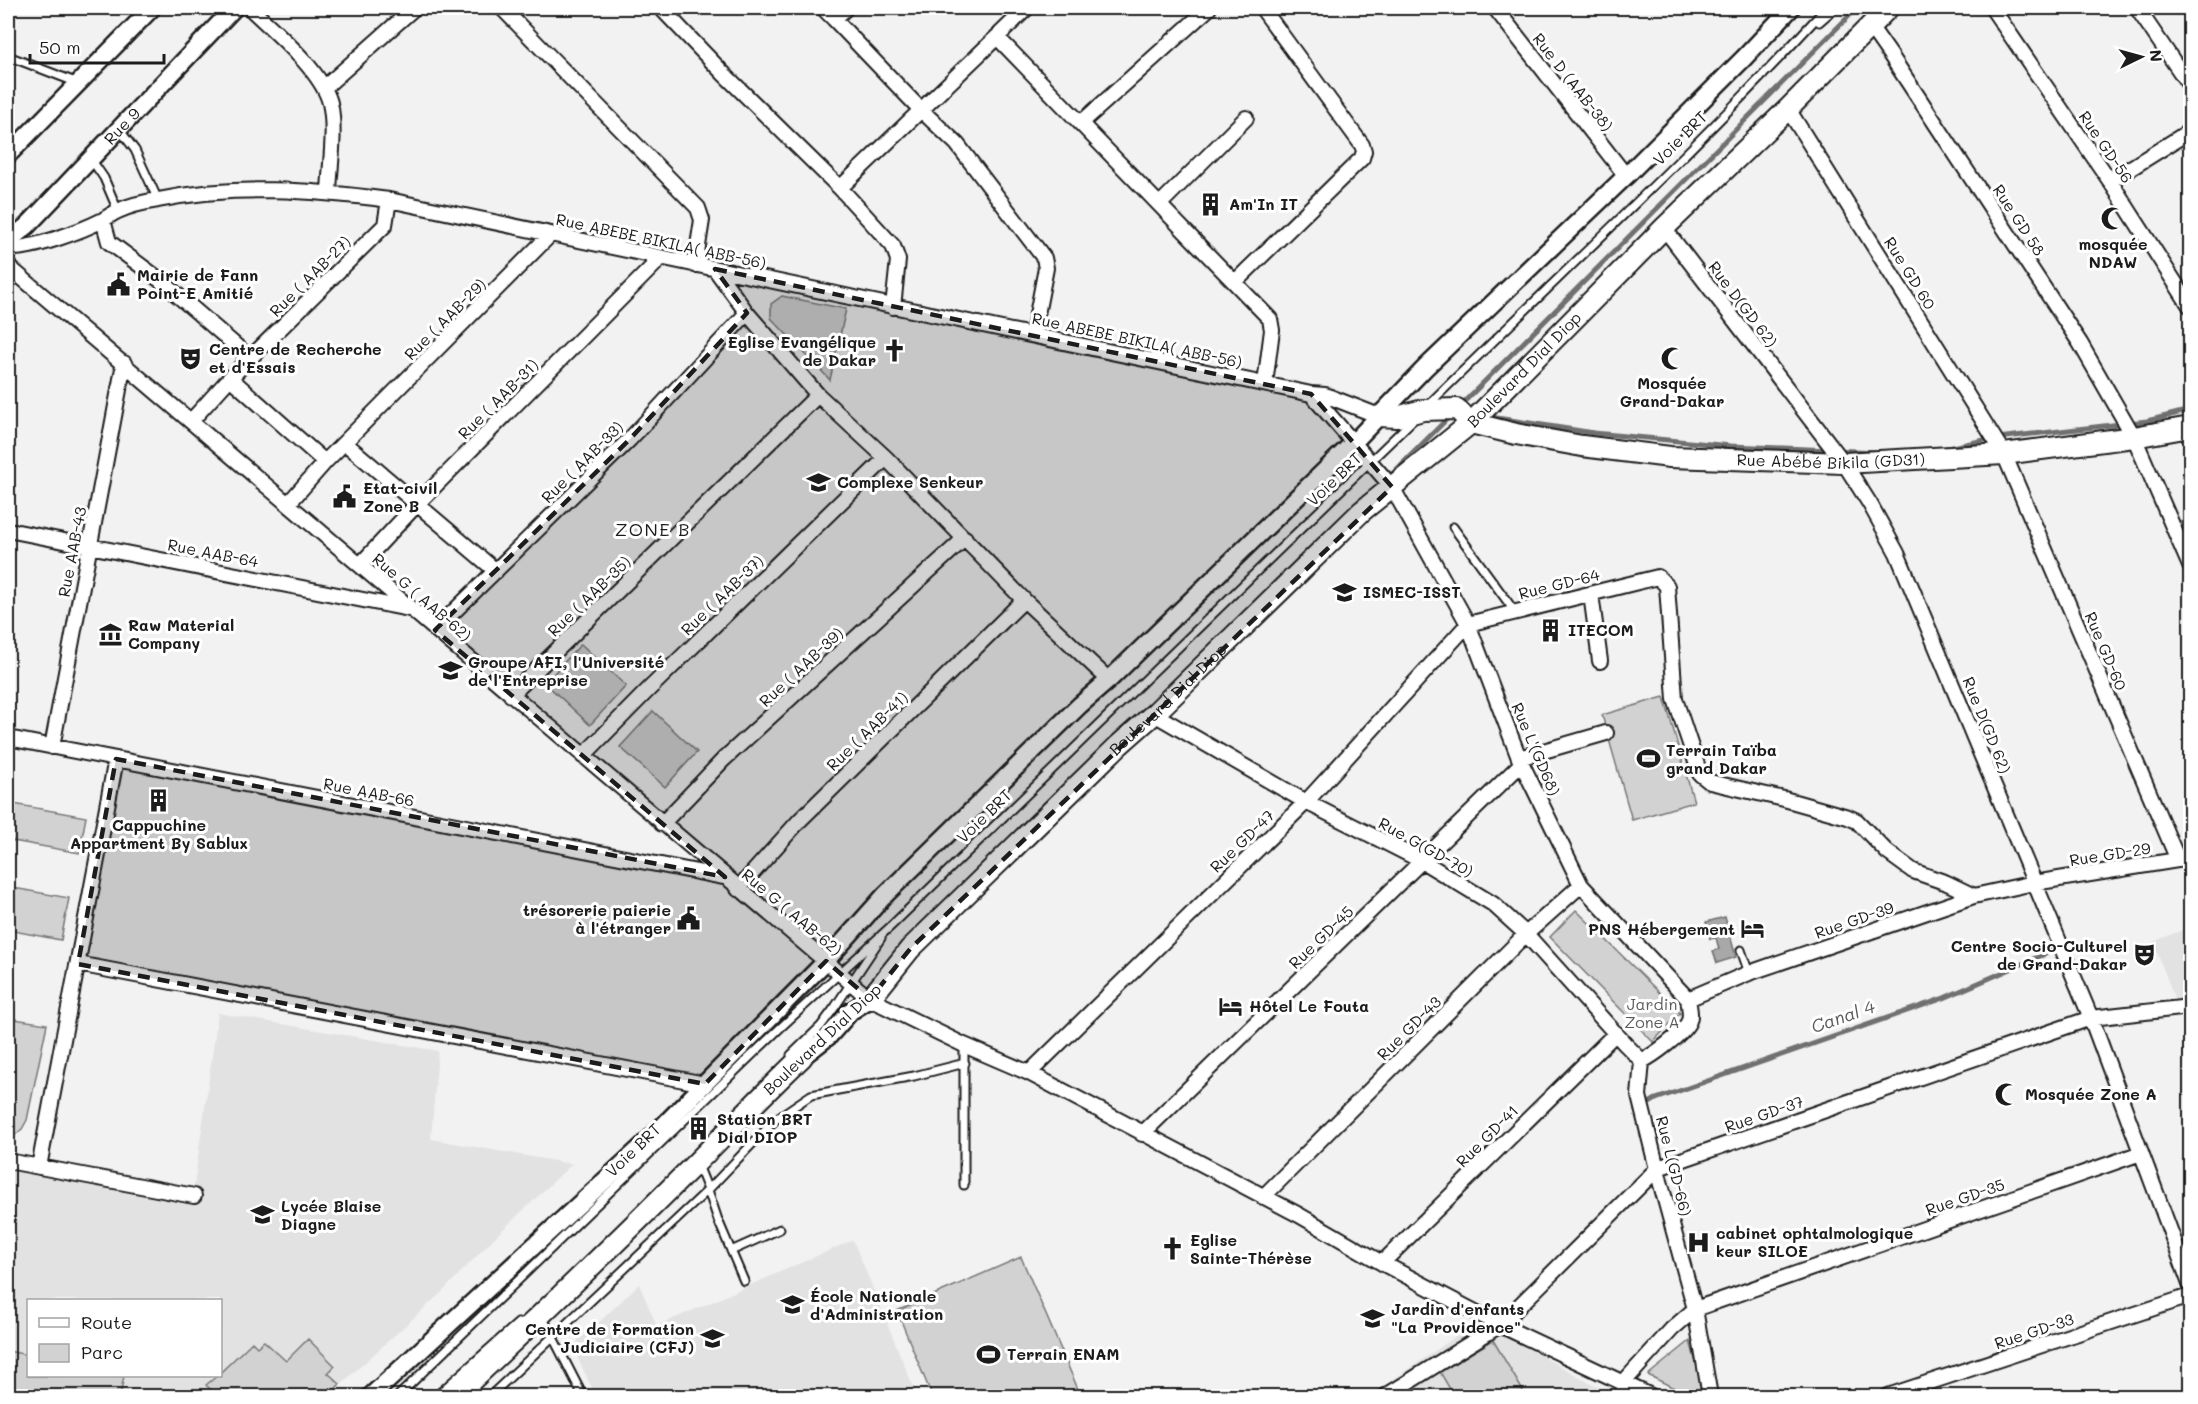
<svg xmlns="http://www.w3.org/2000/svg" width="2198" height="1404" font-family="Mali,sans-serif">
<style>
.built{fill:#e2e2e2;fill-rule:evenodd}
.green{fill:#d2d2d2;stroke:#777;stroke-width:1.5}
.water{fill:#a8a8a8;stroke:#707070;stroke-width:1.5}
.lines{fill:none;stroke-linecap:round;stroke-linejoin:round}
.stream{stroke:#707070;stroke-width:5}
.service-casing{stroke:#1c1c1c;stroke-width:11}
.minor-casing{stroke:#1c1c1c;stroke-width:18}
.tertiary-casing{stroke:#1c1c1c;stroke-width:21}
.secondary-casing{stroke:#1c1c1c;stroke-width:24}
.service{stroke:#fff;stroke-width:7}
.minor{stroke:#fff;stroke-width:14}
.tertiary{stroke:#fff;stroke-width:16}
.secondary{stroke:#fff;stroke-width:20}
.marked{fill:#1c1c1c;fill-opacity:0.2;stroke:#1c1c1c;stroke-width:4.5;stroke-dasharray:12 8;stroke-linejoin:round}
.labels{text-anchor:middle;stroke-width:6;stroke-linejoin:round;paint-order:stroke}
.street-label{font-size:16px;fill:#1c1c1c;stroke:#fff}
.poi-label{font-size:16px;font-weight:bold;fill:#1c1c1c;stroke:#fff;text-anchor:start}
.park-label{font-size:16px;fill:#5c5c5c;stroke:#fff}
.neighbourhood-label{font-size:18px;letter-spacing:1.5px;fill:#1c1c1c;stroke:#fff}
.water-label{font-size:18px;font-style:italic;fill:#5b5b5b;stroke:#fff}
</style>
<rect width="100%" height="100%" fill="#f2f2f2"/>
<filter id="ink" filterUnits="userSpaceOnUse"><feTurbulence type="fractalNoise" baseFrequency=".0167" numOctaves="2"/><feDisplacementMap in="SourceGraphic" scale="12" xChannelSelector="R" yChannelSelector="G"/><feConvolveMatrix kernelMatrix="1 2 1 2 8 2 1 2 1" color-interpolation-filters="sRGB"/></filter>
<g filter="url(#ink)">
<!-- built -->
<path class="built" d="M2190,927v72l-14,3 -23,-60z
M218,1013l220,38 -7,88 141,25 -76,72 -54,56 -114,104h-320v-238l185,35zM28,1300h192v76h-192z
M853,1240l64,156h-321l-21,-43 3,-14 12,-8 49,-47 18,42z
M1478,1321l133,73 6,2h-247z"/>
<!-- green -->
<path class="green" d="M782,296l64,13 -16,71 -59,-62v-14z
M581,644l45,42 -36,39 -45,-42z
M1664,697l30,105 -62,18 -30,-105z
M653,711l44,41 -32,35 -45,-40z
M8,803l78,14 -7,36 -71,-13z
M8,887l61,11 -8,42 -53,-10z
M1576,910l104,103 -27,29 -103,-105z
M8,1018l39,6 -20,96 -5,9 -14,12z
M1021,1257l60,139h-149l-35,-85z
M308,1339l27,27 -7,7 12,11 -12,12h-111l-11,-11 11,-9h3l1,-4 31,-30 5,5 7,-6 22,20z
M1493,1340l33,56h-72l-14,-24z
M1690,1341l13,48 -6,7h-7l-42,-21z
M8,1351l20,4v21h96l-4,20h-112z"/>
<!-- water -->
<path class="water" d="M1725,917l11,40 -19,6 -4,-12 6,-2 -3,-11 -6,1 -4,-17z"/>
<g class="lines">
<!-- stream -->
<path class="stream" d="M1460,406l397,-398
M1484,416l110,17 137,13 149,6
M1943,449l46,-10 158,-18 43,-11
M1386,480l65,-65
M1636,1111l20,-12 288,-101 110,-48 3,6"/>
<defs>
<path id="service" d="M1819,22l16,-14
M8,56l70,27
M119,129l16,21 23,50
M8,132l10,11
M91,159l13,19 14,33
M1427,406c134,-132 273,-260 399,-398
M1453,527l62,85
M1741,950l8,23
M791,1055l30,-29 14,-19 46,-69
M964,1185v-140
M731,1251l49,-22
M744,1281l-26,-61 -10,-30 69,-72 34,-23 103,-19 51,-13
M542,1316l41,80
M398,1396l381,-367 111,-102 525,-509
M436,1396l82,-73
M490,1396l218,-206 -10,-25"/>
<path id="minor" d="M250,8c24,23 72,63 80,95 6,26 0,63 -1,89
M502,8l196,200 4,12 -7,45
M661,8l63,66 116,114 53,58 5,14 -5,47
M823,8l11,11
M846,8l-12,11 87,91 36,34 87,114 2,10 -13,67
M1495,8l131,168
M1992,8l118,173 80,125
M2137,8l53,78
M1870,26l21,30 189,287 54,94 56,129
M997,37l273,282 2,11 -7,54
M325,87l89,-79
M1788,109l216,345 174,406
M1081,123l128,-115
M2110,181l80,-50
M840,188l187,-180
M1160,204l86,-86
M103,220l6,22 51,38 90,78
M1664,228l180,235 26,41 27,49 194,465 99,266
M8,248c23,2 73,-17 95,-28 5,-3 10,-7 15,-9 12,-6 27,-9 40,-11 76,-16 155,-10 231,0l922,194 14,1 54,21
M8,266l862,733 94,46 65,28 270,142 83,48 118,62 151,71
M715,269l32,44 71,82 68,63 138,142 85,80
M1235,282l127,-124 2,-7 -2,-6 -100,-137
M230,378l95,84
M1311,394l81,93 76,137 51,134 62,127 107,114
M191,421l39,-43 155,-153 4,-25
M345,443l151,128
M288,504l37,-42 225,-227
M8,530l401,79
M360,565l57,-61 244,-246
M1591,594l9,67
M435,630l195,-191 117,-126
M511,695l307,-300
M1154,714l152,88 116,59 71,43 33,30 99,110 17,17
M8,738l715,139
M52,747l72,-384
M583,756l66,-67 237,-231
M1519,758l87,-25
M662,824l62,-65 241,-221
M738,889l62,-69 224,-220
M78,964l627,120
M1688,999l61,-26 225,-77 60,-13 156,-25
M1688,999c1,8 4,17 0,24 -6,11 -34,32 -46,38l-3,35 21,85 35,128 15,87
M1029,1073l277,-271 162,-178 190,-47 9,9 8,113 25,75 10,8 74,17 64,18 9,4 30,31 26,19 34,12 27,13
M1142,1134l380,-371
M8,1161l186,35
M39,1167l77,-408
M1263,1197l263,-263 55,-49
M1382,1263l234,-230
M1622,1384l50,-55 23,-20 446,-156
M1386,1396l114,-71 158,-157 433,-150 99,-11
M1888,1396l302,-100"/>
<g id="tertiary">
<path d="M8,155l144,-147"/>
<path id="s1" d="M8,241l19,-15 207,-218"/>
<path d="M802,1057l27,-21 22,-25 19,-12"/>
<path d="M371,1396l279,-257 176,-178 59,-66 195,-190 29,-25 244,-237 72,-75 201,-192 118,-118 47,-50"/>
</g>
<g id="secondary">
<path d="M1379,416l18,1 26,-7 34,-1 14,14"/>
<path id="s2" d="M1471,423l45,11 66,12 88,11 174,6 160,-9 130,-17 56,-10"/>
<path id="s3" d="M870,999l40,-50 209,-204 35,-31 208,-203 109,-88 193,-195 124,-119 100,-101"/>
<path d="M455,1396c81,-76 161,-153 240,-232 36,-36 70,-72 107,-107"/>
</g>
</defs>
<!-- service casing -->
<use href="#service" class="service-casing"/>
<!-- minor casing -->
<use href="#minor" class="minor-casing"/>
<!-- tertiary casing -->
<use href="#tertiary" class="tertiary-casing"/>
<!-- secondary casing -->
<use href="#secondary" class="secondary-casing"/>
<!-- service -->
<use href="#service" class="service"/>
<!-- minor -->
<use href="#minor" class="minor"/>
<!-- tertiary -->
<use href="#tertiary" class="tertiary"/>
<!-- secondary -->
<use href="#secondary" class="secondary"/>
</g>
</g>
<!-- marked area -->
<path class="marked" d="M715,269l596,125 81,93 -482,462 -40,50 -44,-38 -121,123 -627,-120 38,-205 609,118 -290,-247 195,-191 117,-126z"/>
<!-- icons -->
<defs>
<symbol id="building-bare" viewBox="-9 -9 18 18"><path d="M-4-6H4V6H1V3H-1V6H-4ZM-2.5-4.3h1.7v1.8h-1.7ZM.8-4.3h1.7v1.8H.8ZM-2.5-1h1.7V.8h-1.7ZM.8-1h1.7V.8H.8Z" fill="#1c1c1c" stroke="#fff" stroke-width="2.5" paint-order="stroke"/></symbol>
<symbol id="mosque-bare" viewBox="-9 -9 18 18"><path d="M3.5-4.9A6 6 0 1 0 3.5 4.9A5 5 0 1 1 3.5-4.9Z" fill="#1c1c1c" stroke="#fff" stroke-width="2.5" paint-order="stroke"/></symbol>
<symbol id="civic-bare" viewBox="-9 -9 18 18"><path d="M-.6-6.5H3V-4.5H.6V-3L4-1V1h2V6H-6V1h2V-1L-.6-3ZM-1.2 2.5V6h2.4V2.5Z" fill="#1c1c1c" stroke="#fff" stroke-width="2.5" paint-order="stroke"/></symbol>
<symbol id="church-bare" viewBox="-9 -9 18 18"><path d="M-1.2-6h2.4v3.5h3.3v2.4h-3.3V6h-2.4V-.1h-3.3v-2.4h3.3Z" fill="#1c1c1c" stroke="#fff" stroke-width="2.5" paint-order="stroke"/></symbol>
<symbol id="theatre-bare" viewBox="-9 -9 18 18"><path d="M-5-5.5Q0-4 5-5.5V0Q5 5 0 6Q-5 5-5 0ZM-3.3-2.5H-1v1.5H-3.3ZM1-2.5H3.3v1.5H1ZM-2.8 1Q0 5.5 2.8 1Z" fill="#1c1c1c" stroke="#fff" stroke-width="2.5" paint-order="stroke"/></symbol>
<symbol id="school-bare" viewBox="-9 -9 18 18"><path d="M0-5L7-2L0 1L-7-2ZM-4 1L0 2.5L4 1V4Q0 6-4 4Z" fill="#1c1c1c" stroke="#fff" stroke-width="2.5" paint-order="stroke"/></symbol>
<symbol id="university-bare" viewBox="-9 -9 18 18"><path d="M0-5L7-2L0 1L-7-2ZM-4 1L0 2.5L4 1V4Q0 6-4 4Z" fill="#1c1c1c" stroke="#fff" stroke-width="2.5" paint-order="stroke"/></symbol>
<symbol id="museum-bare" viewBox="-9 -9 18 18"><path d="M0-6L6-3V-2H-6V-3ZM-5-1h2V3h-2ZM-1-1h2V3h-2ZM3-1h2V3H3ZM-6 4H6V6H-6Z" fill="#1c1c1c" stroke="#fff" stroke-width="2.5" paint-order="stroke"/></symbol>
<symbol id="stadium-bare" viewBox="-9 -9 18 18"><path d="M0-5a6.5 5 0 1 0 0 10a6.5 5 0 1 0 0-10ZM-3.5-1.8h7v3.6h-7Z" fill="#1c1c1c" stroke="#fff" stroke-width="2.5" paint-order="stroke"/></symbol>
<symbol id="hotel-bare" viewBox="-9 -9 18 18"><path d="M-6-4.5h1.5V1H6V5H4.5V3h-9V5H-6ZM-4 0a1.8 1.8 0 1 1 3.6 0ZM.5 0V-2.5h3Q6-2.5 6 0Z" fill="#1c1c1c" stroke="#fff" stroke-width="2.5" paint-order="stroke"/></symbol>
<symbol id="hospital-bare" viewBox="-9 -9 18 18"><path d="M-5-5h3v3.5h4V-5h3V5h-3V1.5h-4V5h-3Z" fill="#1c1c1c" stroke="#fff" stroke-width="2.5" paint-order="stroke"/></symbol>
</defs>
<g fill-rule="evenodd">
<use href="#building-bare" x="1194" y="188" width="33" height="33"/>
<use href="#mosque-bare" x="2096" y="202" width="33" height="33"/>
<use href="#civic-bare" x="102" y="268" width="33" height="33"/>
<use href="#church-bare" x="878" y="334" width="33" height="33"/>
<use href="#theatre-bare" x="174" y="342" width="33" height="33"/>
<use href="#mosque-bare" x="1656" y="342" width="33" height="33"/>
<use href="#school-bare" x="802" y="466" width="33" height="33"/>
<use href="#civic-bare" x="328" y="480" width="33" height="33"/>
<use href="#university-bare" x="1328" y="576" width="33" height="33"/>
<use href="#building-bare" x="1534" y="614" width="33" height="33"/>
<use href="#museum-bare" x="94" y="618" width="33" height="33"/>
<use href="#university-bare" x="434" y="654" width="33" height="33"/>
<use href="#stadium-bare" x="1632" y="742" width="33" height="33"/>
<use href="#building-bare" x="142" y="784" width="33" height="33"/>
<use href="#civic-bare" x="672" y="902" width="33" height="33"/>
<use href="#hotel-bare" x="1736" y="912" width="33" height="33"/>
<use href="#theatre-bare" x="2128" y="938" width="33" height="33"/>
<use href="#hotel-bare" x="1214" y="990" width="33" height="33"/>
<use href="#mosque-bare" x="1990" y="1078" width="33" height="33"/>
<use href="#building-bare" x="682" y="1112" width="33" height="33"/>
<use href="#school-bare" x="246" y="1198" width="33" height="33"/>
<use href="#hospital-bare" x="1682" y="1226" width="33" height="33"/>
<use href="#church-bare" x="1156" y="1232" width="33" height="33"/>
<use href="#university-bare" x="776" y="1288" width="33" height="33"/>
<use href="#school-bare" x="1356" y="1302" width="33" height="33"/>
<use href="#university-bare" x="696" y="1322" width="33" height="33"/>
<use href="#stadium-bare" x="972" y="1338" width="33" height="33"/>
</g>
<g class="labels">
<!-- street labels -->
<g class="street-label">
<text transform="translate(1573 82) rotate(52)" y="6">Rue D (AAB-38)</text>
<text dy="6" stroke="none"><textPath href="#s1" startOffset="162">Rue 9</textPath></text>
<text transform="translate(1680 138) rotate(-45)" y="6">Voie BRT</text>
<text transform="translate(2106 147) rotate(56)" y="6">Rue GD-56</text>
<text transform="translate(2019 220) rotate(57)" y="6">Rue GD 58</text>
<text transform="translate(661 241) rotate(12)" y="6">Rue ABEBE BIKILA( ABB-56)</text>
<text transform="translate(1910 273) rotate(58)" y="6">Rue GD 60</text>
<text transform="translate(310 276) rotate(-45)" y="6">Rue ( AAB-27)</text>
<text transform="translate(1743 304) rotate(53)" y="6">Rue D(GD 62)</text>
<text transform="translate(445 319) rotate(-45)" y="6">Rue ( AAB-29)</text>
<text transform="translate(1137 340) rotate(12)" y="6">Rue ABEBE BIKILA( ABB-56)</text>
<text dy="6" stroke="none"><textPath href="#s3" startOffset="909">Boulevard Dial Diop</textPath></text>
<text transform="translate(498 399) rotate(-45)" y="6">Rue ( AAB-31)</text>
<text dy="6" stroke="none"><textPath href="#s2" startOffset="363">Rue Abébé Bikila (GD31)</textPath></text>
<text transform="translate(582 462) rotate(-45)" y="6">Rue ( AAB-33)</text>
<text transform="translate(1334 479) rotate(-44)" y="6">Voie BRT</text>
<text transform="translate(72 552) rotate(-79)" y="6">Rue AAB-43</text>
<text transform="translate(213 553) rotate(11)" y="6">Rue AAB-64</text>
<text transform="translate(1559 584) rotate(-14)" y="6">Rue GD-64</text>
<text transform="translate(722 595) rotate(-44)" y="6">Rue ( AAB-37)</text>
<text transform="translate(589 596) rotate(-44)" y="6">Rue ( AAB-35)</text>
<text transform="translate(422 597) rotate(41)" y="6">Rue G ( AAB-62)</text>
<text transform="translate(2106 651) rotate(67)" y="6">Rue GD-60</text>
<text transform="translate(801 667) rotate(-43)" y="6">Rue ( AAB-39)</text>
<text dy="6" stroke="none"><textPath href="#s3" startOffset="423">Boulevard Dial Diop</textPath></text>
<text transform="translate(1987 725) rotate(68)" y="6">Rue D(GD 62)</text>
<text transform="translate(867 731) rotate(-44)" y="6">Rue ( AAB-41)</text>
<text transform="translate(1536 749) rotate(67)" y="6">Rue L'(GD68)</text>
<text transform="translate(369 792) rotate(11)" y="6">Rue AAB-66</text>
<text transform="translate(984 816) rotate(-44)" y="6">Voie BRT</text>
<text transform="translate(1242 841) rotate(-44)" y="6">Rue GD-47</text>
<text transform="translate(1426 847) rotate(29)" y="6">Rue G(GD-70)</text>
<text transform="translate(2110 854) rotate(-9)" y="6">Rue GD-29</text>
<text transform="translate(792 912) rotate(40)" y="6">Rue G ( AAB-62)</text>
<text transform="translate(1854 920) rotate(-19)" y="6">Rue GD-39</text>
<text transform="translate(1321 937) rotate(-44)" y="6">Rue GD-45</text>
<text transform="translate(1409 1028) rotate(-45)" y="6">Rue GD-43</text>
<text transform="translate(822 1039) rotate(-43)" y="6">Boulevard Dial Diop</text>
<text transform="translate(1764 1114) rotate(-19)" y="6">Rue GD-37</text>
<text transform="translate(1487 1136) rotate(-45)" y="6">Rue GD-41</text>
<text transform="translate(633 1150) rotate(-44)" y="6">Voie BRT</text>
<text transform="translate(1674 1166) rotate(76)" y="6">Rue L(GD-66)</text>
<text transform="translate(1965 1197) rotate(-19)" y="6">Rue GD-35</text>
<text transform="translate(2034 1331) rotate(-18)" y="6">Rue GD-33</text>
</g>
<!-- poi labels -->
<g class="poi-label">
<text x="1229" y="210">Am'In IT</text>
<text x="2113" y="250" text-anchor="middle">mosquée<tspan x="2113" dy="18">NDAW</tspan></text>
<text x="137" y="281">Mairie de Fann<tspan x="137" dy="18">Point-E Amitié</tspan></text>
<text x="876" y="348" text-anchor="end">Eglise Evangélique<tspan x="876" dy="18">de Dakar</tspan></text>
<text x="209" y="355">Centre de Recherche<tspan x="209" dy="18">et d'Essais</tspan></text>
<text x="1672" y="389" text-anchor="middle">Mosquée<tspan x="1672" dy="18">Grand-Dakar</tspan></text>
<text x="837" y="488">Complexe Senkeur</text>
<text x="363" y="494">Etat-civil<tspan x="363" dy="18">Zone B</tspan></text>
<text x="1363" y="598">ISMEC-ISST</text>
<text x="128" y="631">Raw Material<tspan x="128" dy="18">Company</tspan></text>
<text x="1568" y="636">ITECOM</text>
<text x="468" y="668">Groupe AFI, l'Université<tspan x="468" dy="18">de l'Entreprise</tspan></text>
<text x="1666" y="756">Terrain Taïba<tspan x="1666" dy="18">grand Dakar</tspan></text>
<text x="159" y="831" text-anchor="middle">Cappuchine<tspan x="159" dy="18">Appartment By Sablux</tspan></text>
<text x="671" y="916" text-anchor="end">trésorerie paierie<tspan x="671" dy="18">à l'étranger</tspan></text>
<text x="1735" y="935" text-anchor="end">PNS Hébergement</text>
<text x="2127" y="952" text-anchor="end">Centre Socio-Culturel<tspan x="2127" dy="18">de Grand-Dakar</tspan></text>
<text x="1249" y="1012">Hôtel Le Fouta</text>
<text x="2025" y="1100">Mosquée Zone A</text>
<text x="717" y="1125">Station BRT<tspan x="717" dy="18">Dial DIOP</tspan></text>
<text x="281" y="1212">Lycée Blaise<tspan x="281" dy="18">Diagne</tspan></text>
<text x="1716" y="1239">cabinet ophtalmologique<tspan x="1716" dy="18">keur SILOE</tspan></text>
<text x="1190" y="1246">Eglise<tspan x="1190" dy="18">Sainte-Thérèse</tspan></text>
<text x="810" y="1302">École Nationale<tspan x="810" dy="18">d'Administration</tspan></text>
<text x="1391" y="1315">Jardin d'enfants<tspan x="1391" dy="18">"La Providence"</tspan></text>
<text x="694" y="1335" text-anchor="end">Centre de Formation<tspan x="694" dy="18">Judiciaire (CFJ)</tspan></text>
<text x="1007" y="1360">Terrain ENAM</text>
</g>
<!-- park labels -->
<g class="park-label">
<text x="1652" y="1010">Jardin<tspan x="1652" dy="18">Zone A</tspan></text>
</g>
<!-- neighbourhood labels -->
<g class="neighbourhood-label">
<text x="653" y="536">ZONE B</text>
</g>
<!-- water labels -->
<g class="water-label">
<text transform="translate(1843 1017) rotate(-19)" y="6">Canal 4</text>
</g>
</g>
<!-- margin -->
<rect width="2198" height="1404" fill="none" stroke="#fff" stroke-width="30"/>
<rect x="15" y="15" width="2168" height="1374" fill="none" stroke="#1c1c1c" stroke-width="2" filter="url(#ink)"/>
<!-- legend -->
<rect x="27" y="1299" width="195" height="78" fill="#ffffff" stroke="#a4a4a4" stroke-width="1.5"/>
<rect x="39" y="1318" width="30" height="9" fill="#ffffff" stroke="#a4a4a4" stroke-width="1.5"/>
<text x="81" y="1329" font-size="18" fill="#1c1c1c">Route</text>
<rect x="39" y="1344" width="30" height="18" fill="#d2d2d2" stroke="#a4a4a4" stroke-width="1.5"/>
<text x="81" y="1359" font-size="18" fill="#1c1c1c">Parc</text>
<!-- north arrow -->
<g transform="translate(2141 57) rotate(85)" stroke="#ffffff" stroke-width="4.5" paint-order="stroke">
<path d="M0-4.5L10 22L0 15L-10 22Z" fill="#1c1c1c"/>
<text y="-9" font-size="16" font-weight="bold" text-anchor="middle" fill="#1c1c1c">N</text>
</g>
<!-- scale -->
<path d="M30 54v9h134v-9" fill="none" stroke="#1c1c1c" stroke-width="3"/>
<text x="39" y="54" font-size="18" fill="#1c1c1c" stroke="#ffffff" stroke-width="4.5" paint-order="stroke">50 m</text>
</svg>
